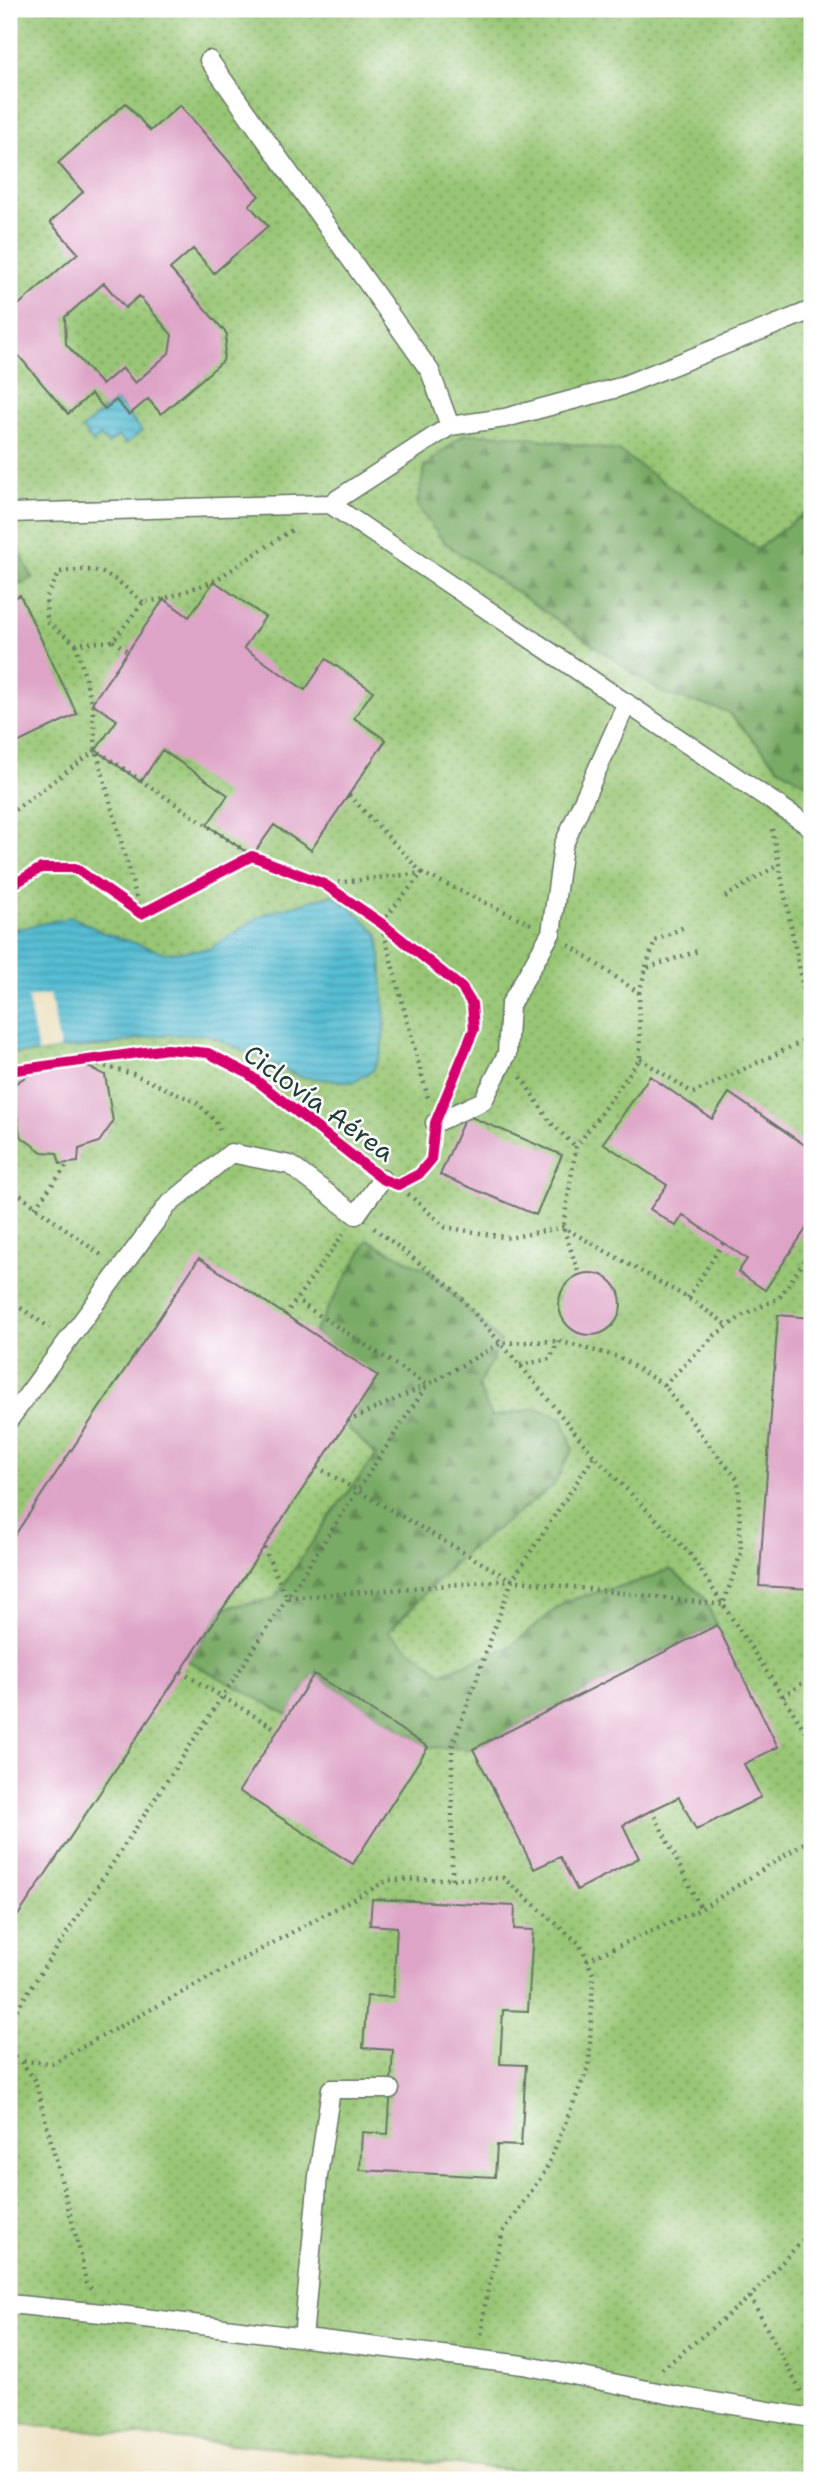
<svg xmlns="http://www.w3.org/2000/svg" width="821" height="2489" font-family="'Shantell Sans',sans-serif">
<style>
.green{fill:url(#green-dots);stroke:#5c8254;stroke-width:2}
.forest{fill:url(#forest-firs);stroke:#4c744d;stroke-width:2}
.water{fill:url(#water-rules);stroke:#3a7d84;stroke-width:2}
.pier{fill:#ede1c1}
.building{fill:#dea4c7;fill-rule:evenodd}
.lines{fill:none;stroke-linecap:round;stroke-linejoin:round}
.lane-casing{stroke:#677665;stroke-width:21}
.path{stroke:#677665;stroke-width:4.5;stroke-dasharray:2 5;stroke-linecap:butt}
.lane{stroke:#fff;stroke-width:18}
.cycleway-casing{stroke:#fff;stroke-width:15}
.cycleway{stroke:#d6006c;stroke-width:10}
.labels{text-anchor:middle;stroke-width:5;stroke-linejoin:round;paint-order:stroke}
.street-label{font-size:26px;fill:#1f3d34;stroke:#fff}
</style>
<defs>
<pattern id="green-dots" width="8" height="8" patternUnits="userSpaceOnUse" patternTransform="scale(1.75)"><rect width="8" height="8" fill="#98c674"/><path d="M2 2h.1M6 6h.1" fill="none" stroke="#7ba260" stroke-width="1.8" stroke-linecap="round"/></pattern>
<pattern id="forest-firs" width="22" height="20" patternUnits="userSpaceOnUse" patternTransform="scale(1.75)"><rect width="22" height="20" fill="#7aab66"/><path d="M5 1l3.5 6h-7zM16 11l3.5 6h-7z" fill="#638c55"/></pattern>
<pattern id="water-rules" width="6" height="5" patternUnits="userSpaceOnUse" patternTransform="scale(1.75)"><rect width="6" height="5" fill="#56bdd3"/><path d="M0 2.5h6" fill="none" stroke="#479bac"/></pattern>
</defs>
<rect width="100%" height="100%" fill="#fff"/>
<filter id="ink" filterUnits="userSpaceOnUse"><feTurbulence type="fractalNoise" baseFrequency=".0143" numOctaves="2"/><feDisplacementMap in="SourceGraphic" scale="14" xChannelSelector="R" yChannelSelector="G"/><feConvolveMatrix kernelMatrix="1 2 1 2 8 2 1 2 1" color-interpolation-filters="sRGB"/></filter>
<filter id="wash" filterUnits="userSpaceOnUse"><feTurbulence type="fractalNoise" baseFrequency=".00686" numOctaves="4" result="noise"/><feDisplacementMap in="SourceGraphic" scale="28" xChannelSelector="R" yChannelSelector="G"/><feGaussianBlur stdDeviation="1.57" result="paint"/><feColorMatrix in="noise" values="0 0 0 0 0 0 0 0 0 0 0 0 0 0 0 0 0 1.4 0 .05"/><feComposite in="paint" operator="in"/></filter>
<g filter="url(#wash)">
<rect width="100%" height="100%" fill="#ede1c1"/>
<!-- green -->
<path class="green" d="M9,9h803v2471h-194l-609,-57z"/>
<!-- forest -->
<path class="forest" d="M464,434l47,1 108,16 138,98 55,-42v280l-34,-20 -50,-55 -65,-19 -218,-150 -28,-37 8,-40z
M9,548l9,2 15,28 -24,10z
M368,1240l64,33 69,70 -23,43 14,31 46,-9 24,10 11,31 -20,37 -92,70 -73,76 54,41 66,-25 58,-47 77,-21 27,-11 33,27 14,29 -244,124 -45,-2 -114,-73 -26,41 -100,-54 35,-53 52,-10 54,-81 47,-62 -31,-30 -32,-91z"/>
<!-- water -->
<path class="water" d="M116,400l26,31 -16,13 -8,-8 -10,8 -8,-8 -7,7 -11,-14z
M332,895l22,15 24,24 3,23 4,66 -4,30 -8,17 -19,12 -53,-5 -95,-43 -47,1 -56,11 -43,3 -22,4h-29v-122l63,-14 32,16 61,20 44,-4 57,-36z"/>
<!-- pier -->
<path class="pier" d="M50,994l10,55 -22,4 -10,-55z"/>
<g id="blocks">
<!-- building -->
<path class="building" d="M126,103l24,28 30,-26 79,91 -10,9 19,21 -54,47 -21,-24 -23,20 57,65 -4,27 -62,53 -13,-15 -19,16 -13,-15 -11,9 -14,-15 -23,20 -56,-66 4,-41 62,-54 -28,-31 33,-30 -25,-29zM104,283l21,25 14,-12 33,39 -3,18 -34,30 -13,-15 -20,17 -36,-41 -1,-27z
M214,581l51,36 -21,31 61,42 21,-31 47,32 -19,27 32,22 -75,110 -37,-25 -22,31 -45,-31 21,-30 -66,-45 -21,32 -45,-32 21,-30 -25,-17 72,-104 25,18z
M20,595l57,119 -68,33v-146z
M84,1065l21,10 8,47 -14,20 -20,7 -1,13 -18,2 -3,-11 -15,-1 -22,-16 -7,-51 17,-11z
M650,1076l62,43 17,-26 83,57v70l-47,70 -27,-18 9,-13 -64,-44 -7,11 -26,-17 17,-24 -64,-42z
M466,1115l96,40 -26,60 -96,-40z
M199,1258l179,118 -369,553v-385z
M559 1304a31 31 0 1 1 62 0a31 31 0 1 1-62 0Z
M778,1315l34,3v271l-53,-3z
M717,1625l61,122 -34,17 17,33 -65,33 -17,-33 -27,13 -29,15 16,33 -62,32 -17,-33 -26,12 -61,-120z
M314,1674l114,73 -75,117 -114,-73z
M372,1899l143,7 -1,23 19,1 -5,81 -25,-1 -3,54 26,1 -5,81 -24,-1 -2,32 -135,-7 2,-38 26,2 5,-84 -30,-2 4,-52 26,1 4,-70 -27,-2z"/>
</g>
</g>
<g filter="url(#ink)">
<use href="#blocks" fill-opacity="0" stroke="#677665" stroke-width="2"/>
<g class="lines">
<defs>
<path id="lane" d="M209,60l221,311 20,55
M330,504l120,-78 55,-8 112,-30 195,-78
M9,513l321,-9 482,324
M435,1123l48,-22 24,-47 3,-49 41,-72 12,-87 64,-143
M9,1420l158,-214 64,-53 59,12 66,50 26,-36
M9,2304l103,10 411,51 154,31 135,22
M303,2338l15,-162 13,-87h59"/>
</defs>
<!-- lane casing -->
<use href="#lane" class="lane-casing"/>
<!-- path -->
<path class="path" d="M143,602c-33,-27 -38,-37 -83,-30l-14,26 1,24 29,22 37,-3 30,-39 21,-3 50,-18 78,-51
M113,641l15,10
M76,644l16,59 4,47 45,164
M349,795l73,78 -41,50 48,179
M9,814l87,-64 156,106
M772,829l40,205
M324,884l98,-11 109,51
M725,897l53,-32
M569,945l70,48 1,66 -64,88 -13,80 16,47
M646,967l9,-26 31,-15
M639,993l7,-25 55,-18
M640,1059l53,34 119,-56
M85,1061l48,13 63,28 19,18 6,13
M521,1077l29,45 26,25
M9,1187l92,68
M403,1189l42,38 64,11 54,-11 125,71 41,28
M35,1207l34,-44
M374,1228l79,61 67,76 74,91 96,98 116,178 6,25
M688,1298l35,-55
M9,1300l41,28
M285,1315l59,-82
M520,1365l30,-6 8,-18
M664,1385l51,-50 30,-21 34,-16 33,-48
M317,1467l194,113
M264,1548l23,50 225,-18 211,25 18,-52 -3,-73 -29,-35 -45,-60 -45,-28 -61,-16 -57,2 -74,42 -79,36
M181,1672l97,58
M783,1697l29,-21
M652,1810l49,99
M452,1879v-132l60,-167 82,-124
M587,1960l114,-51 111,-71
M9,2021l418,-636 -131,-85
M9,2053l11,8
M91,2289l-5,-6 -5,-27 -46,-176 -15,-19 33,2 335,-183 115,-2 77,66 13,30 -4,91 -43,105 -43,62 -17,65 -5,40
M750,2297l51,95
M662,2369l88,-72 62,-67"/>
<!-- lane -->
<use href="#lane" class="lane"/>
<defs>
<path id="cycleway" d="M9,887l32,-19h34l66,46 111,-58 72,28 57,39 81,65 10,16 2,25 -39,94 -4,37 -12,14 -21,11 -16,-6 -135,-106 -39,-20 -41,-4 -158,22"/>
</defs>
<!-- cycleway casing -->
<use href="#cycleway" class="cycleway-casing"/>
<!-- cycleway -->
<use href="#cycleway" class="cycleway"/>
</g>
</g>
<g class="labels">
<!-- street labels -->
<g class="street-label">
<text transform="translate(319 1103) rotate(36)" y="9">Ciclovía Aérea</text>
</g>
</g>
<!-- margin -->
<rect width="821" height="2489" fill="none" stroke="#fff" stroke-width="35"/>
</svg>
